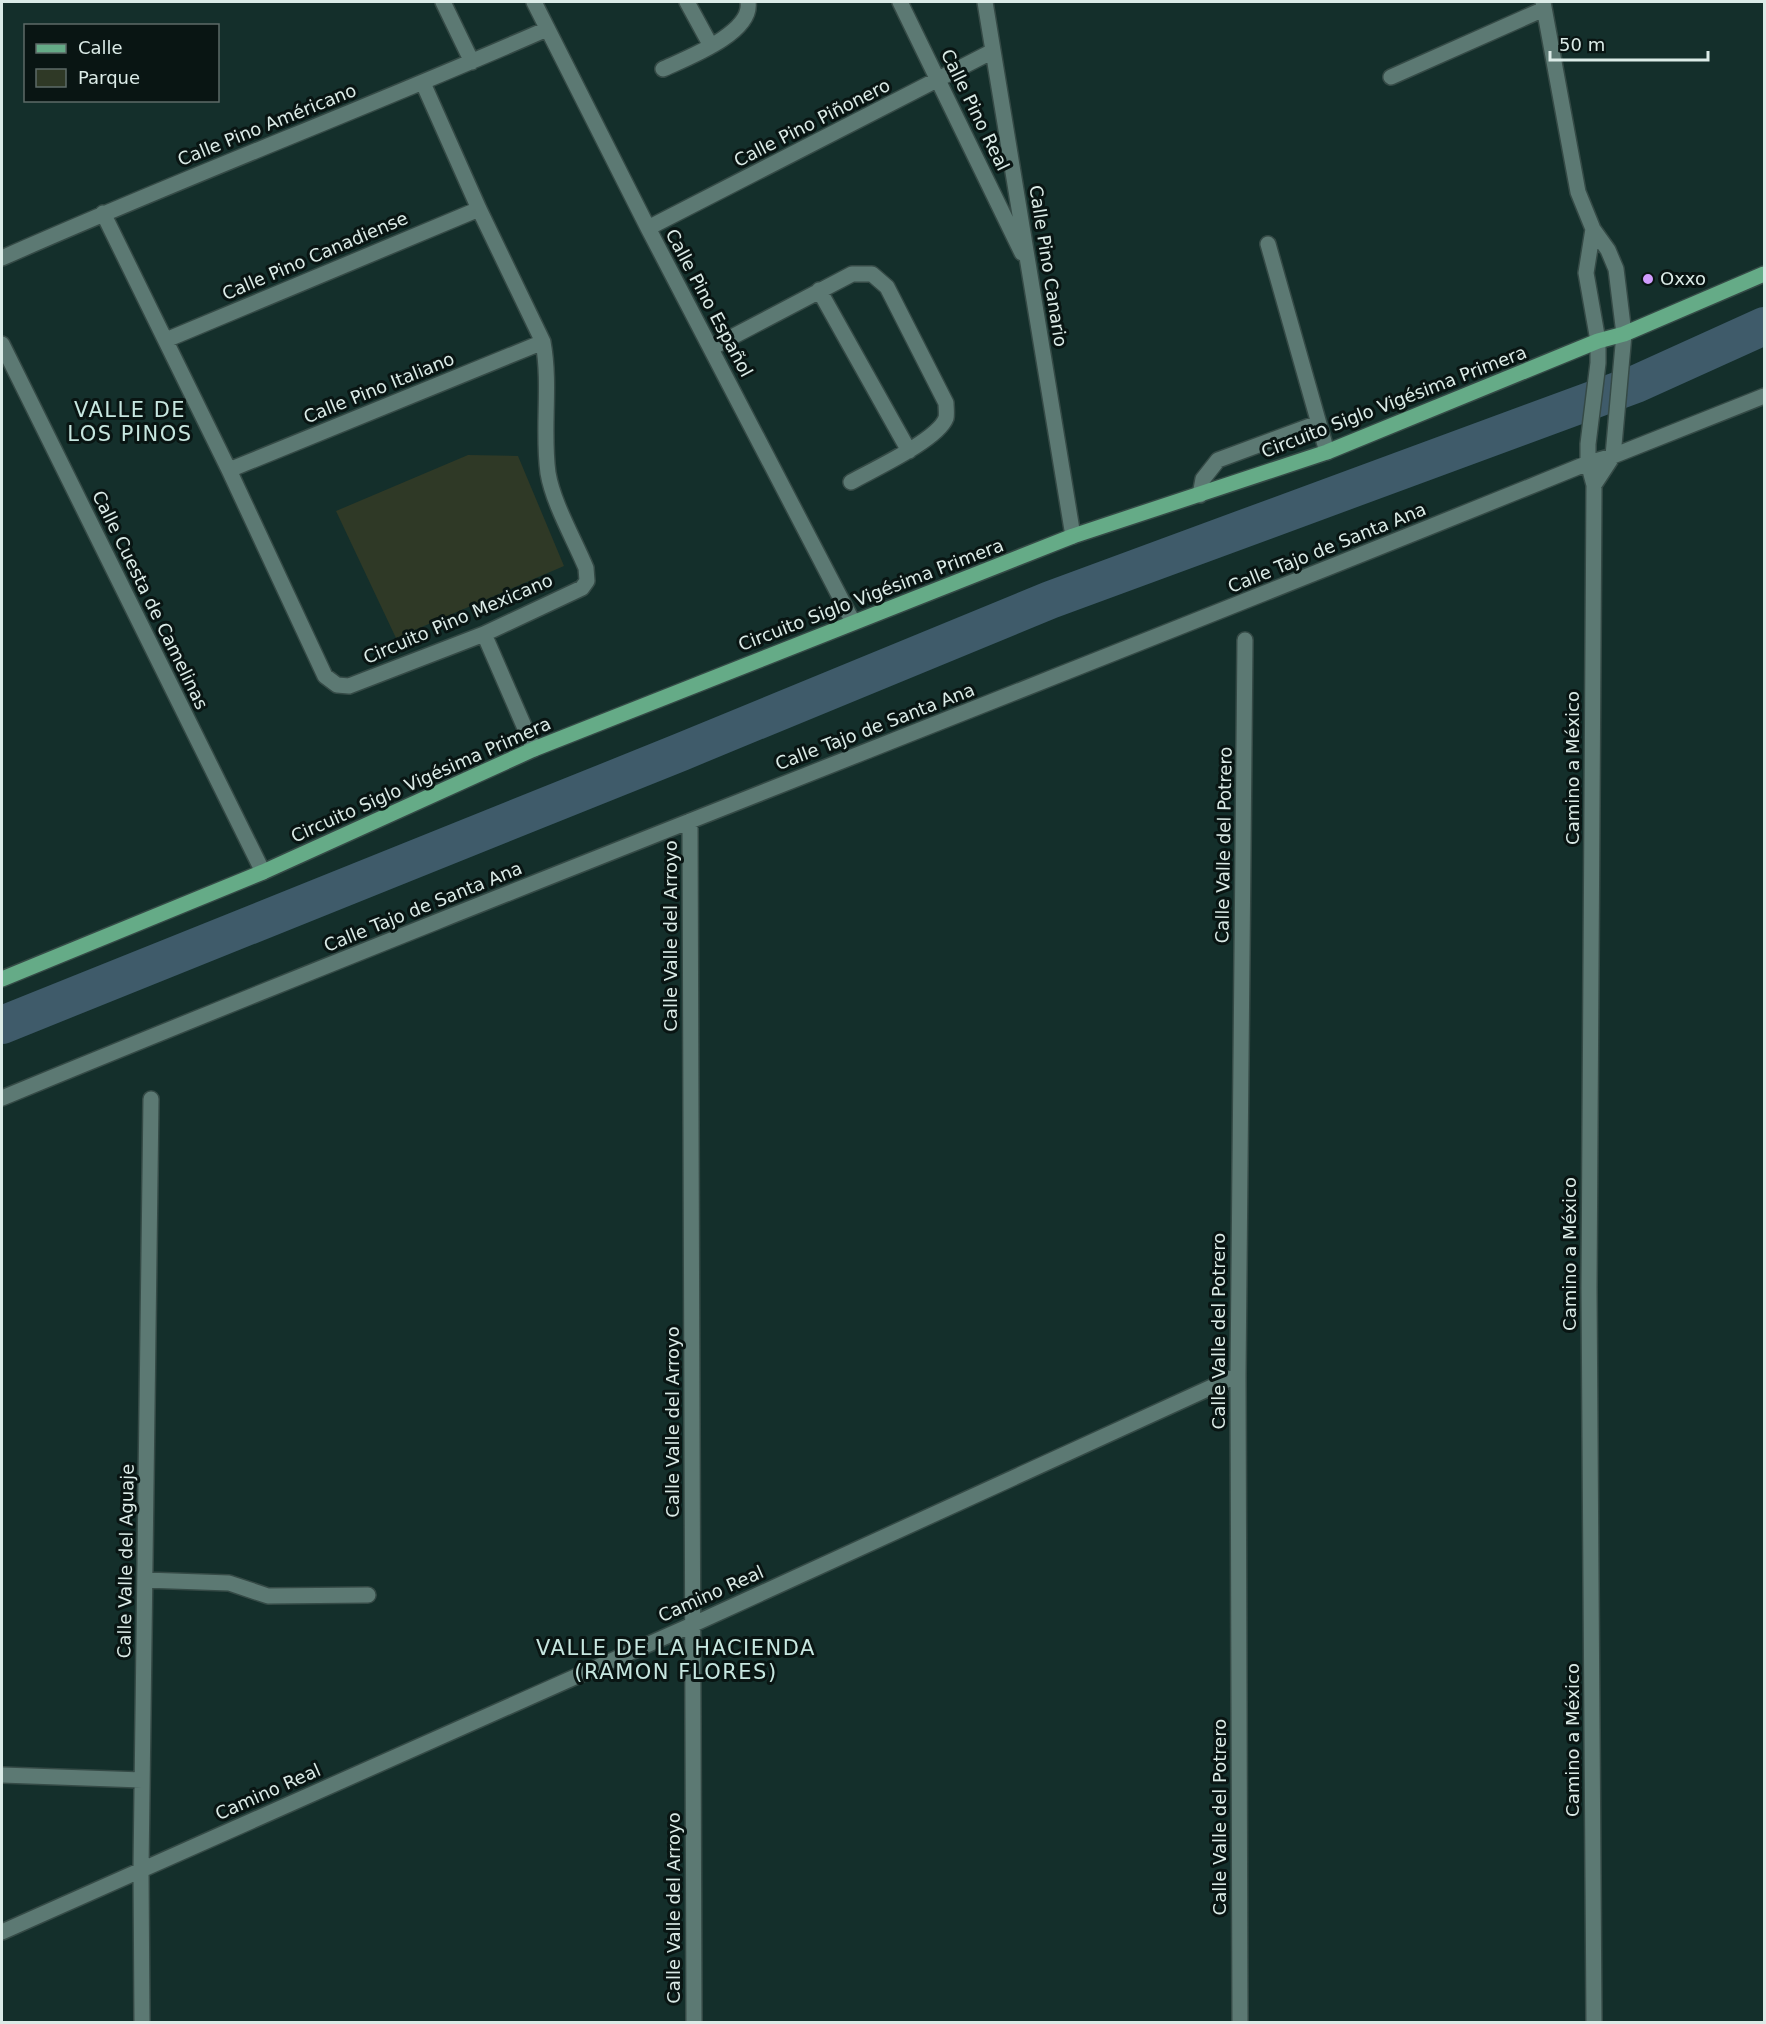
<svg xmlns="http://www.w3.org/2000/svg" width="1766" height="2024" font-family="'DejaVu Sans',sans-serif">
<style>
.green{fill:#2f3926}
.lines{fill:none;stroke-linecap:round;stroke-linejoin:round}
.river{stroke:#3f5b6a;stroke-width:38}
.minor-casing{stroke:#354a46;stroke-width:18}
.major-casing{stroke:#354a46;stroke-width:18}
.minor{stroke:#5c7973;stroke-width:15}
.major{stroke:#65ab87;stroke-width:15}
.poi-dot{fill:#d19dfe;stroke:#091513;stroke-width:2}
.labels{text-anchor:middle;stroke-width:6;stroke-linejoin:round;paint-order:stroke}
.street-label{font-size:18px;fill:#dbebe7;stroke:#091513}
.poi-label{font-size:18px;fill:#dbebe7;stroke:#091513;text-anchor:start}
.quarter-label{font-size:21px;letter-spacing:1.5px;fill:#c7e7e0;stroke:#091513}
</style>
<rect width="100%" height="100%" fill="#142f2b"/>
<!-- green -->
<path class="green" d="M468,455l50,1 46,110 -168,72 -60,-127z"/>
<g class="lines">
<!-- river -->
<path class="river" d="M2,1025l679,-273 369,-152 586,-216 128,-58"/>
<defs>
<path id="minor" d="M443,2l29,60
M534,2l114,226 205,394
M687,2l24,44
M900,2l122,251
M985,2l88,534
M1543,2l35,190 15,37 15,21 8,19 8,65 -11,122 -19,29
M663,69c24,-11 90,-36 85,-67
M1391,77l153,-68
M103,213l126,257 96,206 12,9 12,1 135,-52 98,-46 5,-7 -1,-13c-12,-29 -33,-65 -38,-95 -6,-44 3,-87 -5,-131l-64,-133 -56,-126
M648,228l345,-177
M1593,229l-7,44 12,68v22l-10,81v19l6,22 -5,803 5,734
M1268,244l59,208
M2,258c180,-80 365,-150 545,-229
M819,290l90,161
M166,340l313,-131
M2,344l261,528
M711,348l141,-74h20l15,13 59,116c0,4 1,11 0,15 -8,22 -74,52 -95,64
M229,470l314,-128
M1200,495l3,-16 15,-19 100,-37
M484,634l50,115
M690,821l4,1201
M2,1098c526,-217 1058,-420 1586,-635l25,-7 151,-60
M145,1580l84,3 39,13 100,-1
M2,1775l140,5
M2,1932l692,-308 544,-249
M142,2022l-1,-153 10,-770
M1240,2022l-2,-647 7,-735"/>
<path id="major" d="M2,979l261,-107 271,-123 539,-213 254,-84 271,-111 26,-7 140,-60"/>
</defs>
<!-- minor casing -->
<use href="#minor" class="minor-casing"/>
<!-- major casing -->
<use href="#major" class="major-casing"/>
<!-- minor -->
<use href="#minor" class="minor"/>
<!-- major -->
<use href="#major" class="major"/>
</g>
<!-- markers -->
<circle class="poi-dot" cx="1648" cy="279" r="6"/>
<g class="labels">
<!-- street labels -->
<g class="street-label">
<text transform="translate(975 110) rotate(64)" y="6">Calle Pino Real</text>
<text transform="translate(812 123) rotate(-27)" y="6">Calle Pino Piñonero</text>
<text transform="translate(267 125) rotate(-22)" y="6">Calle Pino Américano</text>
<text transform="translate(315 256) rotate(-23)" y="6">Calle Pino Canadiense</text>
<text transform="translate(1048 266) rotate(81)" y="6">Calle Pino Canario</text>
<text transform="translate(709 303) rotate(62)" y="6">Calle Pino Español</text>
<text transform="translate(379 388) rotate(-22)" y="6">Calle Pino Italiano</text>
<text transform="translate(1394 402) rotate(-21)" y="6">Circuito Siglo Vigésima Primera</text>
<text transform="translate(1327 548) rotate(-22)" y="6">Calle Tajo de Santa Ana</text>
<text transform="translate(871 595) rotate(-21)" y="6">Circuito Siglo Vigésima Primera</text>
<text transform="translate(150 600) rotate(64)" y="6">Calle Cuesta de Camelinas</text>
<text transform="translate(458 619) rotate(-23)" y="6">Circuito Pino Mexicano</text>
<text transform="translate(875 727) rotate(-21)" y="6">Calle Tajo de Santa Ana</text>
<text transform="translate(1573 768) rotate(-90)" y="6">Camino a México</text>
<text transform="translate(421 780) rotate(-24)" y="6">Circuito Siglo Vigésima Primera</text>
<text transform="translate(1224 845) rotate(-89)" y="6">Calle Valle del Potrero</text>
<text transform="translate(423 907) rotate(-22)" y="6">Calle Tajo de Santa Ana</text>
<text transform="translate(671 936) rotate(-90)" y="6">Calle Valle del Arroyo</text>
<text transform="translate(1570 1254) rotate(-90)" y="6">Camino a México</text>
<text transform="translate(1219 1331) rotate(-90)" y="6">Calle Valle del Potrero</text>
<text transform="translate(673 1422) rotate(-90)" y="6">Calle Valle del Arroyo</text>
<text transform="translate(126 1561) rotate(-89)" y="6">Calle Valle del Aguaje</text>
<text transform="translate(711 1594) rotate(-24)" y="6">Camino Real</text>
<text transform="translate(1573 1740) rotate(-90)" y="6">Camino a México</text>
<text transform="translate(268 1792) rotate(-24)" y="6">Camino Real</text>
<text transform="translate(1220 1817) rotate(-90)" y="6">Calle Valle del Potrero</text>
<text transform="translate(674 1908) rotate(-90)" y="6">Calle Valle del Arroyo</text>
</g>
<!-- poi labels -->
<g class="poi-label">
<text x="1660" y="285">Oxxo</text>
</g>
<!-- quarter labels -->
<g class="quarter-label">
<text x="130" y="417">VALLE DE<tspan x="130" dy="24">LOS PINOS</tspan></text>
<text x="676" y="1655">VALLE DE LA HACIENDA<tspan x="676" dy="24">(RAMON FLORES)</tspan></text>
</g>
</g>
<!-- border -->
<rect width="1766" height="2024" fill="none" stroke="#dbebe7" stroke-width="6"/>
<!-- legend -->
<rect x="24" y="24" width="195" height="78" fill="#091513" stroke="#5d6b68" stroke-width="1.5"/>
<rect x="36" y="44" width="30" height="9" fill="#65ab87" stroke="#5d6b68" stroke-width="1.5"/>
<text x="78" y="54" font-size="18" fill="#dbebe7">Calle</text>
<rect x="36" y="69" width="30" height="18" fill="#2f3926" stroke="#5d6b68" stroke-width="1.5"/>
<text x="78" y="84" font-size="18" fill="#dbebe7">Parque</text>
<!-- scale -->
<path d="M1550 51v9h158v-9" fill="none" stroke="#dbebe7" stroke-width="3"/>
<text x="1559" y="51" font-size="18" fill="#dbebe7" stroke="#091513" stroke-width="4.5" paint-order="stroke">50 m</text>
</svg>
